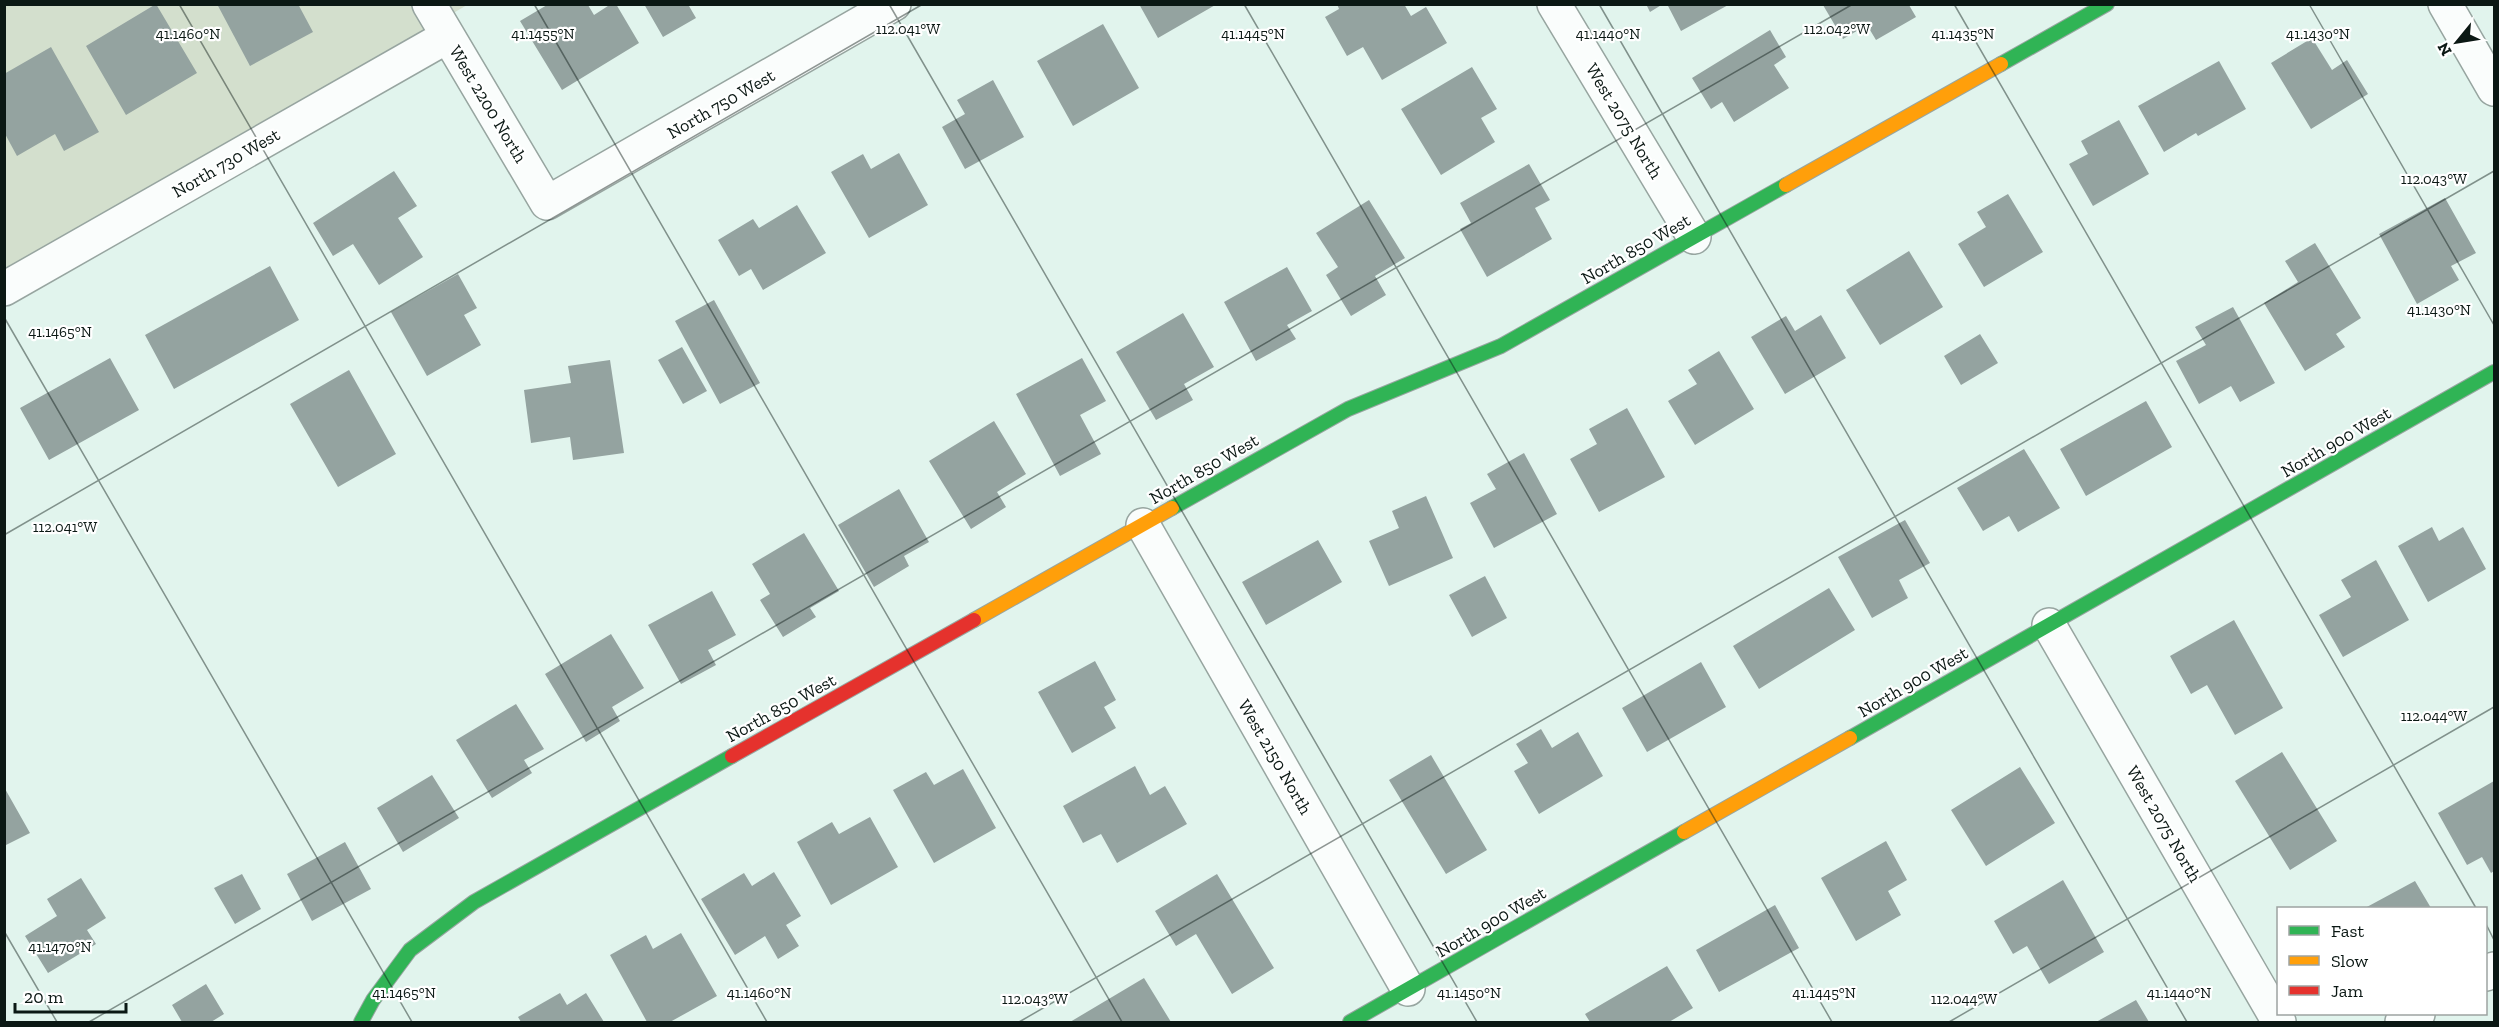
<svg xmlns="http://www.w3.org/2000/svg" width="2499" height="1027" font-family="'Zilla Slab',serif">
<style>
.green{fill:#d3dfcd}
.building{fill:#94a3a0}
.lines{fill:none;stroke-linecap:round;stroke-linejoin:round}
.street-casing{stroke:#97a5a0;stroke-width:36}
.fast-casing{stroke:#97a5a0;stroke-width:16}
.slow-casing{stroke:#97a5a0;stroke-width:16}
.jam-casing{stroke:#97a5a0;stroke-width:16}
.street{stroke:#fafdfc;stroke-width:33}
.fast{stroke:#30b455;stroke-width:14}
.slow{stroke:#ff9f0a;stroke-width:14}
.jam{stroke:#e5322d;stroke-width:14}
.ticks{fill:none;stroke:#0b1814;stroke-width:1.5;stroke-opacity:0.45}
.labels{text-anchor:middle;stroke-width:4.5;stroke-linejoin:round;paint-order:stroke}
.street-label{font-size:18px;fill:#0b1814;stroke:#fff}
.ticks-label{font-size:15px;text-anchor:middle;fill:#0b1814;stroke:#fff;stroke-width:4.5;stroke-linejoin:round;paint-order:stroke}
</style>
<rect width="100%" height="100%" fill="#e1f4ed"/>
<!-- green -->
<path class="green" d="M5,4l462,1 -462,273z"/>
<!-- building -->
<path class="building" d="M156,4l41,69 -71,42 -40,-69z
M217,4h81l15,28 -63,34z
M611,4h5l23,39 -77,47 -42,-69 27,-16h41l6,10z
M644,4h49l-4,2 7,12 -33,19z
M1139,4h78l-59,34z
M1337,4h67l7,12 15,-9 21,36 -65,37 -19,-33 -16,9 -22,-39 14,-8z
M1646,4h17l-13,8z
M1667,4h63l-49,27z
M1823,5h86l7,12 -40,23 -9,-15 -24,14z
M1103,24l36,64 -66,38 -36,-65z
M1770,30l16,27 -12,8 15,23 -55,34 -12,-20 -11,7 -19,-31z
M2312,38l20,32 15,-10 21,34 -57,35 -40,-66z
M51,47l48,85 -35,19 -9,-17 -38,22 -13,-24v-58z
M2219,61l27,48 -48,27 -2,-3 -32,19 -26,-46z
M1472,67l25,42 -16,9 14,24 -54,33 -40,-66z
M993,80l31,57 -59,32 -23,-42 23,-13 -8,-14z
M2119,120l30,54 -56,32 -24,-42 19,-10 -7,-13z
M899,153l29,52 -59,33 -38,-66 32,-18 8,15z
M1529,164l21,36 -15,8 17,31 -65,38 -27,-48 11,-6 -11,-20z
M394,171l23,35 -19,12 25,39 -44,28 -26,-41 -20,12 -20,-33z
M2008,194l35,58 -59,35 -26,-43 28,-17 -9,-15z
M2445,198l31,55 -25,13 8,14 -42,24 -38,-70z
M1369,200l36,58 -30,18 11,19 -35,21 -25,-41 12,-8 -22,-34z
M797,205l29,48 -63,37 -12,-21 -12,7 -21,-36 35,-21 6,9z
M2315,243l46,75 -25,16 9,13 -40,24 -41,-68 34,-21 -13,-21z
M1909,251l34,56 -63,38 -34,-55z
M270,266l29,54 -125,69 -29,-54z
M1287,267l25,44 -25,14 9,14 -40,22 -32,-59z
M458,274l19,34 -13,7 17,30 -54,31 -36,-64z
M714,300l46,83 -40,21 -45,-83z
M2233,307l42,76 -35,19 -9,-16 -32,18 -23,-43 30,-16 -11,-18z
M1183,313l31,54 -30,17 9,16 -37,20 -40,-68z
M1821,315l25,43 -61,36 -34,-57 35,-21 9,15z
M1980,334l18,29 -37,22 -17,-29z
M682,347l25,44 -24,13 -25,-44z
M1719,351l35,58 -59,36 -27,-44 29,-17 -9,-14z
M110,358l29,52 -90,50 -29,-52z
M1082,358l24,43 -26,14 21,39 -41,22 -44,-82z
M610,360l14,93 -51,7 -3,-23 -39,6 -7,-53 47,-7 -3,-17z
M349,370l47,84 -58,33 -48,-83z
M2146,401l26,46 -86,49 -26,-47z
M1627,408l38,69 -66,35 -29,-53 27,-15 -8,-15z
M994,421l32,53 -29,18 9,15 -35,22 -42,-68z
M2024,449l36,59 -42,24 -9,-16 -26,15 -26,-43z
M1524,453l33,61 -63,34 -24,-45 26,-14 -9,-15z
M899,489l30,53 -25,14 5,10 -35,21 -36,-62z
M1426,496l27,62 -64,28 -20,-45 30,-13 -7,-17z
M1905,520l25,43 -31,17 9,18 -36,20 -34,-61z
M2432,527l7,14 24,-14 23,42 -58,33 -30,-56z
M804,533l35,58 -29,17 6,9 -33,20 -23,-37 10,-6 -18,-30z
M1318,540l24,42 -76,43 -24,-43z
M2376,560l33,60 -66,37 -24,-42 32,-18 -10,-17z
M1485,576l22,42 -35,19 -23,-42z
M1829,588l26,42 -96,59 -26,-43z
M712,591l24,44 -28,15 8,15 -35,19 -33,-59z
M2234,620l49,88 -48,27 -28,-50 -16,9 -21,-38z
M611,634l33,54 -32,19 8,14 -34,21 -41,-68z
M1095,661l21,39 -12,7 12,21 -44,25 -34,-61z
M1701,662l25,45 -79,45 -25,-44z
M516,704l28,45 -20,11 8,13 -40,25 -36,-58z
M1541,729l11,19 26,-16 25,44 -64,38 -25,-43 14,-8 -12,-19z
M2282,752l55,89 -47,29 -55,-89z
M1431,755l56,95 -41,24 -57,-94z
M1135,766l15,29 15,-9 22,38 -70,39 -16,-29 -18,9 -20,-37z
M2020,767l35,56 -69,43 -35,-56z
M963,769l33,59 -62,35 -41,-73 33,-18 8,13z
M432,775l27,43 -56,34 -26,-44z
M2494,781v90l-3,2 -9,-16 -15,8 -29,-52z
M4,787l26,46 -26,13z
M870,817l28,50 -67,38 -34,-63 35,-20 7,12z
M1886,841l21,39 -19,11 13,24 -45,26 -35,-63z
M345,842l26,47 -59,32 -25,-47z
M774,872l27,44 -15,9 13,21 -21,13 -13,-23 -30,19 -34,-56 43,-26 8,13z
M242,874l19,35 -26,15 -21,-36z
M1217,874l57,94 -42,26 -36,-60 -20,12 -21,-35z
M81,878l25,40 -19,12 9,14 -48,29 -23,-37 32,-20 -10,-17z
M2063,880l41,72 -55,32 -22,-38 -14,8 -19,-33z
M2415,881l16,27h-66z
M1775,905l24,43 -80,44 -23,-42z
M681,933l36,63 -47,26h-23l-37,-67 36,-20 7,14z
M1667,966l26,42 -24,14h-79l-5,-8z
M1144,978l27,44h-101z
M206,984l18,30 -13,8h-29l-10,-17z
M560,993l7,12 19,-12 18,29h-83l-3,-5z
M2136,1000l13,22h-53z"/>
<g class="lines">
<defs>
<path id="street" d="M429,4l118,199 347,-199
M1554,4l140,233
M2445,4l49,85
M4,289l444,-253
M1143,525l265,464
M2049,625l230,397
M2486,974l8,-5
M2402,1022l16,-8"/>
<path id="fast" d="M2001,64l106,-60
M1172,508l176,-99 153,-63 285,-161
M1850,738l644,-366
M361,1022l12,-22 37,-50 64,-48 258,-146
M1350,1022l334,-190"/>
<path id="slow" d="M1786,185l215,-121
M974,620l198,-112
M1684,832l166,-94"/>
<path id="jam" d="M732,756l242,-136"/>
</defs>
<!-- street casing -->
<use href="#street" class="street-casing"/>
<!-- fast casing -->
<use href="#fast" class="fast-casing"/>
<!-- slow casing -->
<use href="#slow" class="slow-casing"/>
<!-- jam casing -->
<use href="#jam" class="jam-casing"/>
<!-- street -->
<use href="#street" class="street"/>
<!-- fast -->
<use href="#fast" class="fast"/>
<!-- slow -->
<use href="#slow" class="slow"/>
<!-- jam -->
<use href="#jam" class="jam"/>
</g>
<!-- ticks -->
<path class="ticks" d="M179,4l588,1018M534,4l588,1018M889,4l588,1018M1244,4l588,1018M1599,4l588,1018M1954,4l522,904M2309,4l185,321M4,317l408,705M4,535l919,-531M2486,924l8,16M4,931l53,91M89,1022l1764,-1018M1019,1022l1475,-851M1949,1022l545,-315"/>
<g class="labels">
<!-- street labels -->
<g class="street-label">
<text transform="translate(488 104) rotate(59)" y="6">West 2200 North</text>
<text transform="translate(721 104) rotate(-30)" y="6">North 750 West</text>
<text transform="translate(1624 121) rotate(59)" y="6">West 2075 North</text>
<text transform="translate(226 163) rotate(-30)" y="6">North 730 West</text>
<text transform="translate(1636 249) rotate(-30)" y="6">North 850 West</text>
<text transform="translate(2336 442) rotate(-30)" y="6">North 900 West</text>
<text transform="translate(1204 469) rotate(-30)" y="6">North 850 West</text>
<text transform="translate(1913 682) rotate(-30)" y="6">North 900 West</text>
<text transform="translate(781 708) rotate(-29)" y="6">North 850 West</text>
<text transform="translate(1275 757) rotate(60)" y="6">West 2150 North</text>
<text transform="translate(2164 824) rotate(60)" y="6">West 2075 North</text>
<text transform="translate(1491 922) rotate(-30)" y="6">North 900 West</text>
</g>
</g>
<g class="ticks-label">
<text x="908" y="34">112.041°W</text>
<text x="1837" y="34">112.042°W</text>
<text x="188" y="39">41.1460°N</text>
<text x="543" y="39">41.1455°N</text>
<text x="1253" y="39">41.1445°N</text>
<text x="1608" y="39">41.1440°N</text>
<text x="1963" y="39">41.1435°N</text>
<text x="2318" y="39">41.1430°N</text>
<text x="2434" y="184">112.043°W</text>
<text x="2439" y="315">41.1430°N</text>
<text x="60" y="337">41.1465°N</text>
<text x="65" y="532">112.041°W</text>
<text x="2434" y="721">112.044°W</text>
<text x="60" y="952">41.1470°N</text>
<text x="404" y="998">41.1465°N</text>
<text x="759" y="998">41.1460°N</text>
<text x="1469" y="998">41.1450°N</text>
<text x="1824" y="998">41.1445°N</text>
<text x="2179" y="998">41.1440°N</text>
<text x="1035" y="1004">112.043°W</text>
<text x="1964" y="1004">112.044°W</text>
</g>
<!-- border -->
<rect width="2499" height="1027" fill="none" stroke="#0b1814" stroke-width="12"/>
<!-- legend -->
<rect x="2277" y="907" width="210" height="108" fill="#ffffff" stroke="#9da3a1" stroke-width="1.5"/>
<rect x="2289" y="926" width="30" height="9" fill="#30b455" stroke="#9da3a1" stroke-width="1.5"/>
<text x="2331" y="937" font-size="18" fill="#0b1814">Fast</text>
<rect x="2289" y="956" width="30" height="9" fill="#ff9f0a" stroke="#9da3a1" stroke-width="1.5"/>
<text x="2331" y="967" font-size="18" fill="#0b1814">Slow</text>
<rect x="2289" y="986" width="30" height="9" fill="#e5322d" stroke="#9da3a1" stroke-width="1.5"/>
<text x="2331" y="997" font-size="18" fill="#0b1814">Jam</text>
<!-- north arrow -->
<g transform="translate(2457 42) rotate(240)" stroke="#ffffff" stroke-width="4.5" paint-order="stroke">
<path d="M0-4.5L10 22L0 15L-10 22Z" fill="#0b1814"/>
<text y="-9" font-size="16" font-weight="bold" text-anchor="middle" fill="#0b1814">N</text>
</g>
<!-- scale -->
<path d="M15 1003v9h111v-9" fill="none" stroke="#0b1814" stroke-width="3"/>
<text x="24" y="1003" font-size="18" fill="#0b1814" stroke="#ffffff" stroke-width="4.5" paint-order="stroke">20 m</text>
</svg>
